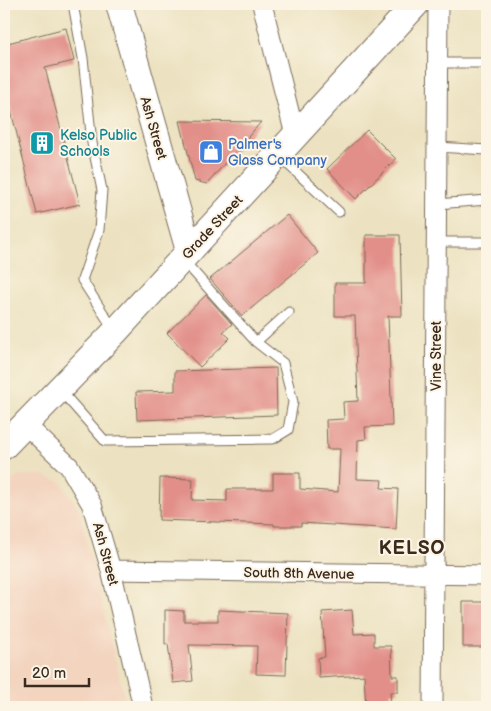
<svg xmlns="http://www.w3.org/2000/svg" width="491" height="711" font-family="'Balsamiq Sans',sans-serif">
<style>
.built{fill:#f3d4bf}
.building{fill:#e28f89}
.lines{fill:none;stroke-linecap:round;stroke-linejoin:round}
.lane-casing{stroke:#796a57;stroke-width:11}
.street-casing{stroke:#796a57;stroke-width:21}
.secondary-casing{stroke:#796a57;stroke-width:28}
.lane{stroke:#fff;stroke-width:9}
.street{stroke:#fff;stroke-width:19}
.secondary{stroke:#fff;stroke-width:26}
.labels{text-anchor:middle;stroke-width:4;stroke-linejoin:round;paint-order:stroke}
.street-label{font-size:14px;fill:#3b2a1e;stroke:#fcf5e5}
.culture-label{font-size:14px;fill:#0d838f;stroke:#fcf5e5;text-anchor:start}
.shop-label{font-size:14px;fill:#366cbe;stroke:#fcf5e5;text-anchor:start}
.district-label{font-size:19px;font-weight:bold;letter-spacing:1px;fill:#3b2a1e;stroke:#fcf5e5}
</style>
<rect width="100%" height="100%" fill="#fcf5e5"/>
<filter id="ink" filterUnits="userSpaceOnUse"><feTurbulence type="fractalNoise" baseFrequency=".02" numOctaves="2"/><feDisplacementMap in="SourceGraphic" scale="10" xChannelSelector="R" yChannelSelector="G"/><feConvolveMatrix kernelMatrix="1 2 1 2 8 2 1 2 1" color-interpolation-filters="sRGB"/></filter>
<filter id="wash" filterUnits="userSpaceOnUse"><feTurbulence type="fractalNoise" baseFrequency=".0096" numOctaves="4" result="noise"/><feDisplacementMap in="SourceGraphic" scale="20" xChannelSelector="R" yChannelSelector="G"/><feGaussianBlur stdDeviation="1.12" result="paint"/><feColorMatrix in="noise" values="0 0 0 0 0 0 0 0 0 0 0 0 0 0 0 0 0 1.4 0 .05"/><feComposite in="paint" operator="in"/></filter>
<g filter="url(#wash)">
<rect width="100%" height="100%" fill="#ece2c1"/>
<!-- built -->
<path class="built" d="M20,475h22l19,7 18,28 48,197h-123v-221z"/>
<g id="blocks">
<!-- building -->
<path class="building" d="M66,28l8,33 -29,7 35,136 -43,10 -33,-131v-39z
M180,121l81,1 -54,62 -12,-3z
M367,130l29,29 -40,40 -29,-30z
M287,215l31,38 -76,63 -32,-37z
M366,235h34l2,81h-14l4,110 -27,1 1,12 -8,1 -1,39 25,1 -1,8 17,1 -2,40 -95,-6v3h-27v-2l-115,-4 1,-42 33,1 -1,21 35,1v-12h46v-16h27v16l38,3 2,-43h-13l-1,-29 18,-1 -1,-17 15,-1 -3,-85h-20v-33h31z
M206,295l26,29 -9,8 7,6 -30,29 -33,-34z
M276,368l1,47 -140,5 -1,-28 39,-1v-20z
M463,602h23l1,45h-24z
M165,610l19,1v10h34v-11l70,3 -2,62 -30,-1 1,-28 -68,-1 4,36 -20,2 -5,-39h-3z
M352,610l2,24 20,-1v13h17l1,30h6v16h-8l1,15h-25l-2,-32 -45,3 -1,-20 7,-1 -3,-45z"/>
</g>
</g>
<g filter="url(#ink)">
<use href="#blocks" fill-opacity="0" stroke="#796a57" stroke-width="1"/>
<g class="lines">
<defs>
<path id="lane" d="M73,4l10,54 9,85 10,47 -3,40 -17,50 32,50
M438,63h49
M437,147l50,3
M280,157l59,55
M437,204l50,-4
M437,242h50
M184,261l72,81 33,-30
M61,391l44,50 168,-2 15,-9 5,-28 -10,-39 -27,-21"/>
<path id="street" d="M262,4l33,131
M25,424l44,42 23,39 19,65 32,137
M111,570l376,5
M433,707l5,-703"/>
<path id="secondary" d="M119,4l70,247
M4,446l111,-114 301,-328"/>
</defs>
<!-- lane casing -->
<use href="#lane" class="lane-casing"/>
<!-- street casing -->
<use href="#street" class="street-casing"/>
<!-- secondary casing -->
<use href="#secondary" class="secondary-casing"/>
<!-- lane -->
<use href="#lane" class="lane"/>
<!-- street -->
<use href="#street" class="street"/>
<!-- secondary -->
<use href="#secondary" class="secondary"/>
</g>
</g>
<!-- icons -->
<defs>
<symbol id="building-square" viewBox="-11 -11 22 22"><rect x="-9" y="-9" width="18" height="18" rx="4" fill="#0f9aa8" stroke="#fcf5e5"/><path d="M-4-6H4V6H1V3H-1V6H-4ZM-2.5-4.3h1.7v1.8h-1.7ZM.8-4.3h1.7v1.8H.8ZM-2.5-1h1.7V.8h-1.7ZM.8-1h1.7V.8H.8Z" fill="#fff"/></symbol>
<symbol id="shop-square" viewBox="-11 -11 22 22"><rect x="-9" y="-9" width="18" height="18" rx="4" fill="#3f7fe0" stroke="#fcf5e5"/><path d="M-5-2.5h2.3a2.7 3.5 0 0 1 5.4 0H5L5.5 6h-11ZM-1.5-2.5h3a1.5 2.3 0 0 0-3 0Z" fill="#fff"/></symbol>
</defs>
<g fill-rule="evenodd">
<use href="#building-square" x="28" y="129" width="28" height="28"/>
<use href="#shop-square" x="197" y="138" width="28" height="28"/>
</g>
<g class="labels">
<!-- street labels -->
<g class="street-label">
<text transform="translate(154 128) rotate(74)" y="5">Ash Street</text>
<text transform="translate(212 227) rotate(-47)" y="5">Grade Street</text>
<text transform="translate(436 356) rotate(-90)" y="5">Vine Street</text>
<text transform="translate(106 554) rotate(75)" y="5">Ash Street</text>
<text transform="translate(299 573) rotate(1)" y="5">South 8th Avenue</text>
</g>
<!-- culture labels -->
<g class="culture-label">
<text x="60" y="140">Kelso Public<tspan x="60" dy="16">Schools</tspan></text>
</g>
<!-- shop labels -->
<g class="shop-label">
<text x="228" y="149">Palmer's<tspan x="228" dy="16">Glass Company</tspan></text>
</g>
<!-- district labels -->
<g class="district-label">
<text x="412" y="554">KELSO</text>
</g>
</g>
<!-- margin -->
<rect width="491" height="711" fill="none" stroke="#fcf5e5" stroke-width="20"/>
<!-- scale -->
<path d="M25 678v8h64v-8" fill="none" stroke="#3b2a1e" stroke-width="2.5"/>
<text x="32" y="678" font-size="15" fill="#3b2a1e" stroke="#fcf5e5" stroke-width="4" paint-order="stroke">20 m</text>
</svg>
